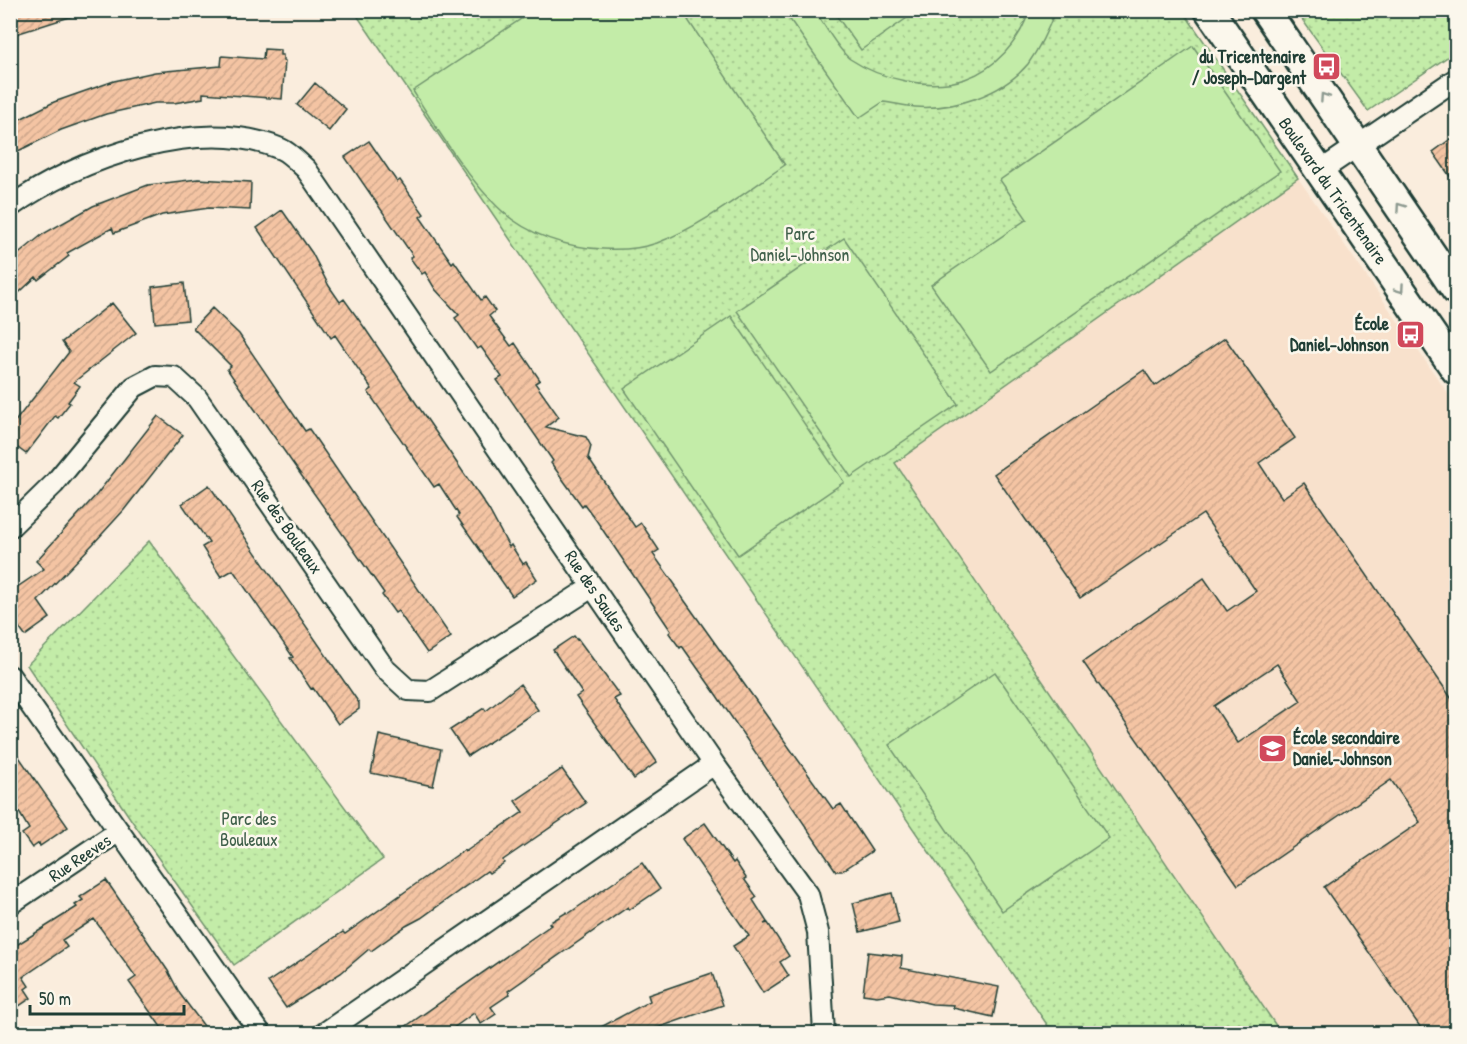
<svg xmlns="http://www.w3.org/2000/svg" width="1467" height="1044" font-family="'Patrick Hand',sans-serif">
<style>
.built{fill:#f8e1cc}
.green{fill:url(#green-dots);stroke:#71946e;stroke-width:1.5}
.pitch{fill:#c3eca8;stroke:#71946e;stroke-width:1.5}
.building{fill:url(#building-hatch);stroke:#1f3d34;stroke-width:1.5;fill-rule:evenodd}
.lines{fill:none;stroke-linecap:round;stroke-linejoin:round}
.street-casing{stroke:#1f3d34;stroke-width:24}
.secondary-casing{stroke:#1f3d34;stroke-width:33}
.street{stroke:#fbf7ec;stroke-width:20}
.secondary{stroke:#fbf7ec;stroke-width:28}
.oneway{stroke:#8d9a90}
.labels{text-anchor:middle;stroke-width:5;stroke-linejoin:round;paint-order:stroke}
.poi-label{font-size:18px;font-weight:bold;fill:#1f3d34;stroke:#fbf7ec;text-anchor:end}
.street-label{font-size:18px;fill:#1f3d34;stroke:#fbf7ec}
.park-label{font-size:18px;fill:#40604b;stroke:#fbf7ec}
</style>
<defs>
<pattern id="green-dots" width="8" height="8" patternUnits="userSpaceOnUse" patternTransform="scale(1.5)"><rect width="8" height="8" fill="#c3eca8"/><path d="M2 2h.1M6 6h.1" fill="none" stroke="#a7cb91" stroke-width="1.8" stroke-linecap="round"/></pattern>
<pattern id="building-hatch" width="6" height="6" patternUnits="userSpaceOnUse" patternTransform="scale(1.5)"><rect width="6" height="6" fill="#f4c4a3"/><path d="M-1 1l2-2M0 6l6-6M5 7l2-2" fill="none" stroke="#d1a98d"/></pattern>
</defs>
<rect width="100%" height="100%" fill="#faeddd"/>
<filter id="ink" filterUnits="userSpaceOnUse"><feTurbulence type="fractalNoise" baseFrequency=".0167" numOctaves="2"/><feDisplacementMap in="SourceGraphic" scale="12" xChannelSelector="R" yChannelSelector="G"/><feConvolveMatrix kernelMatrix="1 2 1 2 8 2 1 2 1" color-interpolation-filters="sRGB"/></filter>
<g filter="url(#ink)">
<!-- built -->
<path class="built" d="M1298,178l158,227v628h-175l-386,-570z"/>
<!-- green -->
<path class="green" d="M354,11h829l115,167 -403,285 386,570 -203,1 -30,-8z
M1299,11h157v40l-88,60 -67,-93z
M149,541l234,318 -149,106 -102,-144 -105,-156z"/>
<!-- pitch -->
<path class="pitch" d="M533,11h169l-14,9 97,145c-41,28 -81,60 -128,78 -17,6 -36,7 -54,6 -35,-1 -75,-14 -101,-38 -33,-30 -65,-82 -89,-120z
M784,11h31c9,13 23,39 35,48 30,20 79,32 115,20 30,-10 55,-38 64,-68h26c-7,19 -15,36 -27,53 -26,31 -74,46 -113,43 -11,-1 -22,-4 -32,-5l-24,16z
M833,11h84l-56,39z
M1193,46l87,125 -289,200 -60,-86 96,-66 -27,-39z
M844,238l114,166 -107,73 -114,-166z
M731,316l113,166 -106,73 -114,-166z
M995,672l114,166 -107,73 -113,-166z"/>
<!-- building -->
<path class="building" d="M10,10h68l1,4 -69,22z
M264,49l16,1v5h3v6h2l-3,38 -79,-6v5l-29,5h-19l-49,11 -45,16 -51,25v-31l44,-22 60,-21 41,-9 66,-6 1,-10 41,3z
M315,83l31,26 -17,22 -32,-26z
M1456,135v50l-23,-33z
M369,141l28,41 3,-2 24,34 -4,3 32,46 2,-2 27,39 4,-3 10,14 -6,5 22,30 4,-3 25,37 -5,3 24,34 -13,10 40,10 5,9 -3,12 47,69 6,-4 18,27 -6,4 23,32 -1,1 158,222 8,-5 31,47 -30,20h-6l-123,-181 -31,-44 -2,2 -11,-15 2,-2 -75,-111 -12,-16 -2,2 -31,-43 2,-2 -56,-81 5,-3 -21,-30 -4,2 -22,-31 4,-3 -24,-26 -10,-17 -3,2 -12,-16 3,-2 -68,-99z
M198,179l53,3 -1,28 -41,-2 -47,7 -48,18 -2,-5 -45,25 2,3 -31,24 -2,-3 -26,24v-40l33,-27 50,-28 55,-21z
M282,210l30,43 17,33 11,16 4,-3 20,28 125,183 20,37 2,-2 12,19 3,-2 11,17 -25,17 -55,-79 2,-2 -20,-31 -5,3 -66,-95 4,-3 -37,-54 -4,3 -74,-110z
M184,283l4,37 -33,3 -3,-36z
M112,303l24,30 -62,49 6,4 -12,16 2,1 -12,15 -3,-2 -29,38 -16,-12v-14l59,-76 -7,-10z
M212,308l27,26 66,97 4,-2 142,208 -24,16 -29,-42 -3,2 -13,-18 2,-2 -135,-192 -22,-32 4,-3 -38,-38z
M1225,338l70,100 -36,25 23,35 22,-15 152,222v329h-31l-101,-147 96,-65 -29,-42 -153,105 -155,-223 121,-84 23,33 29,-20 -53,-77 -123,84 -86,-124 150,-104 11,16zM1277,664l24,37 -63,42 -24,-37z
M158,416l25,19 -59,75 -31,34 -55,57 12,17 -25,18 -15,-21v-23l34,-23 -8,-8 61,-67z
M209,485l150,218v6l-21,15 -25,-36 -2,1 -21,-31 3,-1 -60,-87 -12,7 -19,-30 7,-4 -27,-39z
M574,636l3,4 1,-1 42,57 -6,3 43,63 -23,17 -58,-82 6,-4 -29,-43z
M520,684l18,26 -70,46 -18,-26 34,-22 2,3z
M379,735l62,14 -8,37 -62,-13z
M10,744l58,83 -28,19 -1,-3 -7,5 -10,-14 7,-5 -19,-32z
M562,769l24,34 -83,57 1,3 -15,10 -2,-2 -66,47 -15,8 -35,25 -2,-2 -28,24 -55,35 -18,-26 75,-50 2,2 119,-84 1,2 58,-40 -8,-11z
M705,823l28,40 2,-2 11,17 -2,1 13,18 -4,3 14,22 -3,2 4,-1 21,33 -9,6 9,14 -26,17 -30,-47 16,-10 -67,-97z
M642,863l18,26 -31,21 -1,-3 -120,84 2,3 -19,13 5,7 -15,10 -7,-11 -29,21h-50l156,-109 -2,-2 18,-11 1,2z
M106,880l62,91 12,23 30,40h-44l-37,-52 7,-5 -42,-58 -32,21 5,7 -44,30 6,9 -4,3 6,9 -21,14v-63l67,-42 -2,-2 8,-5 -3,-3z
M892,893l7,29 -39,10 -7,-29z
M868,952l34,4 -1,12 98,19 -6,30 -40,-9 1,-3 -22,-1 -42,-10 -13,2 -14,-2z
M712,973l11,32 -83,29h-52l62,-33 -2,-6z"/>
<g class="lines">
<defs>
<path id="street" d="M1319,172l137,-93
M10,207c68,-49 190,-92 271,-58 9,4 17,13 25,20l408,595 94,130 10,38 6,101
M10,527l44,-43 80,-97 21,-11 19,1 23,21 188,271 23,21 22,1 162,-104
M10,676l251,358
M10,904l109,-73
M323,1034l391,-270"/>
<path id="secondary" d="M1209,10l247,360
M1265,10l191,280"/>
</defs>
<!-- street casing -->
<use href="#street" class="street-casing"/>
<!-- secondary casing -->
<use href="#secondary" class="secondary-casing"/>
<!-- street -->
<use href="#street" class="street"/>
<!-- secondary -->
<use href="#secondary" class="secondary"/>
</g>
<!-- one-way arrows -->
<defs><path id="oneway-chevron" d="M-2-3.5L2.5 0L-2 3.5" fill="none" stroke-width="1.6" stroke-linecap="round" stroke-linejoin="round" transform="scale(1.5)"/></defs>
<g class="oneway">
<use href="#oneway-chevron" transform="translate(1324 97) rotate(-124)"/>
<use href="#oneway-chevron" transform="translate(1400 207) rotate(-125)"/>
<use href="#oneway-chevron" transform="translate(1400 289) rotate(55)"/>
</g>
</g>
<!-- icons -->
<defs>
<symbol id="bus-square" viewBox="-11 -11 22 22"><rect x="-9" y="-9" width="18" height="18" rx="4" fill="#d1495b" stroke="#fbf7ec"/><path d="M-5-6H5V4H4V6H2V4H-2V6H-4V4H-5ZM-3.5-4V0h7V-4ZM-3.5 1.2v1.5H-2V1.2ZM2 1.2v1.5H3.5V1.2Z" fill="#fff"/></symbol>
<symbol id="school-square" viewBox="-11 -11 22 22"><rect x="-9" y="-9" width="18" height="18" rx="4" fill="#d1495b" stroke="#fbf7ec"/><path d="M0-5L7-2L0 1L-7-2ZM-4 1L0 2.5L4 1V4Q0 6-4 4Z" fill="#fff"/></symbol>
</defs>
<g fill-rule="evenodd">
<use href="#bus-square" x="1310" y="50" width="33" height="33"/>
<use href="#bus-square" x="1394" y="318" width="33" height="33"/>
<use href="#school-square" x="1256" y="732" width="33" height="33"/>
</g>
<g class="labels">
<!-- poi labels -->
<g class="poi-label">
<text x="1306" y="63">du Tricentenaire<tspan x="1306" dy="21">/ Joseph-Dargent</tspan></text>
<text x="1389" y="330">École<tspan x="1389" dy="21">Daniel-Johnson</tspan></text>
<text x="1293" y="744" text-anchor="start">École secondaire<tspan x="1293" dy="21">Daniel-Johnson</tspan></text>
</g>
<!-- street labels -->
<g class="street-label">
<text transform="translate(1333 191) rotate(55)" y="6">Boulevard du Tricentenaire</text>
<text transform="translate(287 527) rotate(55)" y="6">Rue des Bouleaux</text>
<text transform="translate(595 591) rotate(56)" y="6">Rue des Saules</text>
<text transform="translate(80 858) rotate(-34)" y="6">Rue Reeves</text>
</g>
<!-- park labels -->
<g class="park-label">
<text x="800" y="240">Parc<tspan x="800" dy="21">Daniel-Johnson</tspan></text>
<text x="249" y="825">Parc des<tspan x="249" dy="21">Bouleaux</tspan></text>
</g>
</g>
<!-- margin -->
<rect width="1467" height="1044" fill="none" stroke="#fbf7ec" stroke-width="36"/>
<rect x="18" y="18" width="1431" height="1008" fill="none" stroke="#1f3d34" stroke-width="2" filter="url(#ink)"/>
<!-- scale -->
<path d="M30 1005v9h154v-9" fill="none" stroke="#1f3d34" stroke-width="3"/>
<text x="39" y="1005" font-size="18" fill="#1f3d34" stroke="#fbf7ec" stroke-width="4.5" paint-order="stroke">50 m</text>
</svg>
